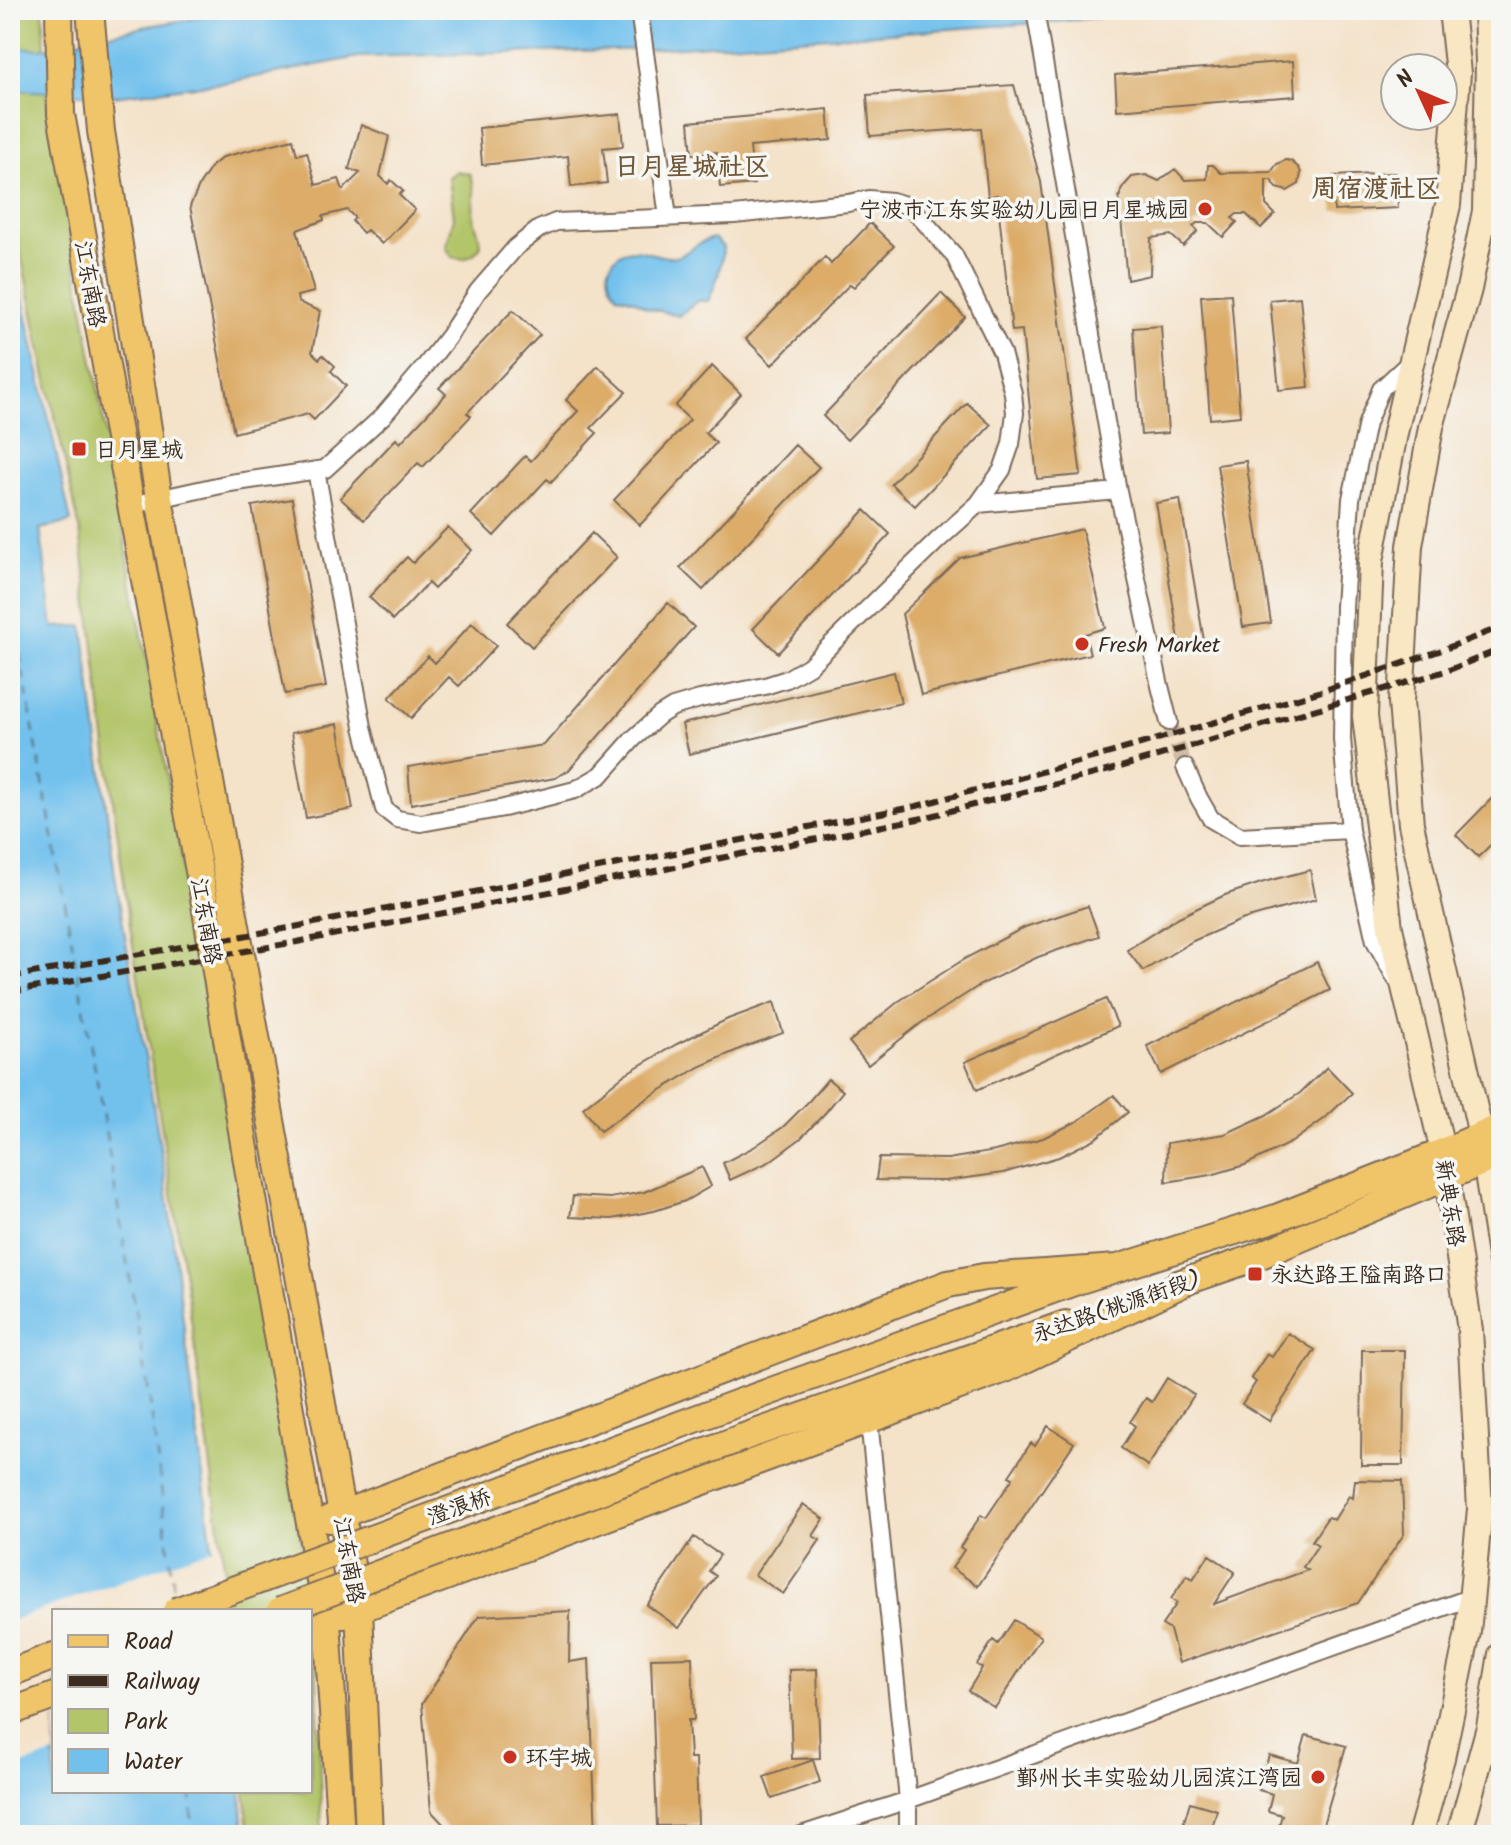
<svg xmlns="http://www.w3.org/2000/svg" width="1511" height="1845" font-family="Kalam,'LXGW WenKai TC',sans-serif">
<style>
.green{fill:#b2c569;stroke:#767844;stroke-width:2}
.water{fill:#72c1ed;stroke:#567686;stroke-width:2}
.pier{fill:#f4e2c9}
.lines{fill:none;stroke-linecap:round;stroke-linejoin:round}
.ferry{stroke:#4c575c;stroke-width:2;stroke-dasharray:10 8;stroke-linecap:butt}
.building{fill:#dcac68}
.street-tunnel{stroke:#cfbda7;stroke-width:16;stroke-dasharray:16 8;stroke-linecap:butt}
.street-casing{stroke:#7c6a5a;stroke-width:20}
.secondary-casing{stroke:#7c6a5a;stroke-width:28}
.primary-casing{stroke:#7c6a5a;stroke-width:30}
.street{stroke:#fff;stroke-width:16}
.secondary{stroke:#f9e7c3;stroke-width:24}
.primary{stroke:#f0c469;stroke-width:26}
.rail{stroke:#3b2a1e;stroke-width:6;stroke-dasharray:12 6;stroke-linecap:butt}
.primary-bridge-casing{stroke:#7c6a5a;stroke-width:30;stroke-linecap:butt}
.primary-bridge{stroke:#f0c469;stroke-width:26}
.poi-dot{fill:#c8321e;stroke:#f6f6f2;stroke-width:3}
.labels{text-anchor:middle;stroke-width:7;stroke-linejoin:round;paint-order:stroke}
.poi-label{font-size:22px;fill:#3b2a1e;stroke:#f6f6f2;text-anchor:start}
.street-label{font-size:22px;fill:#3b2a1e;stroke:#f6f6f2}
.quarter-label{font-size:26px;font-weight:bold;fill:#735838;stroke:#f6f6f2}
</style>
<rect width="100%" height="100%" fill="#f6f6f2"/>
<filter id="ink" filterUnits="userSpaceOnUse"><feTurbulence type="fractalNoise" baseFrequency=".0125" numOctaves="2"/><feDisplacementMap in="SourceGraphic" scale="16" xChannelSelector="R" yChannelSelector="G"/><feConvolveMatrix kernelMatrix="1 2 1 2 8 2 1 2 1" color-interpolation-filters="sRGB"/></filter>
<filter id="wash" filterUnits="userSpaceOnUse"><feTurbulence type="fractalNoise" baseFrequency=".006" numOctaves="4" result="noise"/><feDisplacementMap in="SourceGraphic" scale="32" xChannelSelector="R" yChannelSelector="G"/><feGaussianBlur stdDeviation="1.8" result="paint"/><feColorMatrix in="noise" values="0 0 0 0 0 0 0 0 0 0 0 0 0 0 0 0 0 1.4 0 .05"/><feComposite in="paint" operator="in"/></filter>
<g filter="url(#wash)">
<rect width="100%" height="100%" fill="#f4e2c9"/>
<!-- green -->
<path class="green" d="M10,10h33l5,101 133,743 87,492 47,278 7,211h-73l-4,-44h65v-180h-82l-4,-46 -36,-269 -61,-389 -25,-192 -22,-185 -38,-172 -32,-158z
M457,171l13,3c8,19 1,28 4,46 2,9 7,16 7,26l-7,8 -10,5 -12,-2 -6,-10 8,-29 -5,-41z"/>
<!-- water -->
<path class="water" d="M248,10h923l-118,12 -402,27 -293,8 -129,25 -116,14 -97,-6 -6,3v-46l30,2 108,-23z
M714,238l9,9c-1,20 -6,36 -15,54h-11l-18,15 -31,-8 -14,-8 -17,-5c-6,-9 -12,-19 -7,-29 15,-31 44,-6 65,-9 13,-2 21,-16 39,-19z
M10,239l61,283 -31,7 13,98 30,-1 32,250 49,294 56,441h-166v180h187l3,44h-234z"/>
<!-- pier -->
<path class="pier" d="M216,1547l8,64h-170v143l-44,15v-148z"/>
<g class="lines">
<!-- ferry -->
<path class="ferry" d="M10,600l85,469 54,324 26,205
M191,1791l1,44"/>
</g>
<g id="blocks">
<!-- building -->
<path class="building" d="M1293,61l2,35 -178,14 -2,-35z
M1014,85l27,97 40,293 -44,4 -15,-149 -10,1 -15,-136 -9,2 -7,-69 -111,8 -3,-41z
M828,109l3,31 -81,7 4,37 -34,3 -3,-35 -25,2 -3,-32z
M620,114l3,32 -20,2 4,35 -36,4 -3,-31 -86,9 -3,-37z
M361,125l28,11 -9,40 8,8 3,-4 12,11 -4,4 16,15 -33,34 -15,-14 -4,3 -11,-12 3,-3 -8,-8 -24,6 1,4 -27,10 17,62 -17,4 1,6 22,9 -8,41 7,7 4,-4 12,11 -4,5 15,15 -32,34 -6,-6 -74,19 -44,-227 10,-22 12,-18 11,-9 70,-18 4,16 10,-3 9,33 23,-6 4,11 17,-17 -11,-4z
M1286,160l5,1 8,7 2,5 -2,11 -12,7 -10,-3 -6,-8h-5v25l9,9 -14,14 -15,-14h-9l-5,4 5,4 -14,15 -15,-14h-11l-4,3 5,5 -15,15 -12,-11 -20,3 -1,37 -23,5 -8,-82 3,-10 10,-11 14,-2 13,6 16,-12 10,11 22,-1 1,-14h5l8,8 50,-1 6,-8z
M1396,173l2,35 -64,3 -1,-35z
M870,223l24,23 -40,41 -4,-3 -78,81 -26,-26 79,-82 6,7z
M941,293l24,24 -118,123 -24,-24z
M1231,294l9,122 -30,3 -9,-123z
M1300,297l9,90 -30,3 -9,-90z
M513,310l27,25 -73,78 4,3 -48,51 -5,-4 -54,57 -24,-22 56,-59 4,4 46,-49 -7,-6z
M1161,326l7,107 -27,2 -8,-107z
M598,366l28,26 -35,36 6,5 -46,49 -4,-3 -53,57 -23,-22 54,-58 6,5 47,-50 -12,-11z
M712,366l29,28 -36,39 11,10 -76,82 -26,-25 76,-80 -15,-14z
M967,403l24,22 -76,81 -24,-22z
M795,445l24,22 -116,123 -23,-22z
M1246,461l25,162 -28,4 -26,-162z
M292,499l34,188 -41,7 -33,-188z
M1180,499l25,148 -24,4 -25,-148z
M865,510l25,24 -112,119 -25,-24z
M448,527l24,23 -38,39 -6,-6 -35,37 -24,-23 38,-40 6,6z
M1082,529l23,99 -20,6 5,20 -169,41 -19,-81 58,-56z
M592,533l25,24 -85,90 -25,-24z
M668,603l26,24 -125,143 -14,8 -144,26 -3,-37 136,-22z
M472,623l24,23 -37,40 -10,-9 -38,41 -22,-20 39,-42 7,7z
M894,672l7,31 -212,51 -7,-30z
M338,724l15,85 -47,9 -15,-85z
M1501,789v46l-23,22 -22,-22z
M1310,870l6,29 -75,21 -48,21 -50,30 -16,-21 52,-33 46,-22 39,-13z
M1088,906l11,30 -61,21 -58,28 -59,38 -53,42 -19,-23 50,-41 67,-43 59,-31z
M1317,962l13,28 -169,84 -14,-28z
M1106,999l12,27 -141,64 -12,-28z
M774,1002l9,31 -41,15 -43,19 -53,32 -46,32 -17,-23 42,-34 52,-30 51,-25z
M1327,1067l25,26 -28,26 -32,23 -47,23 -34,10 -45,7 1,-39 58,-9 41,-19 34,-22z
M828,1079l15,12 -17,21 -26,27 -31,23 -39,18 -7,-17 31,-16 29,-20 26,-26z
M1114,1095l14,17 -33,27 -36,18 -56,16 -58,8 -69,-1 3,-22 69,1 47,-8 48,-13 35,-17z
M702,1167l9,19 -26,15 -31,10 -42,8 -42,-2 3,-21 37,2 34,-6z
M1288,1333l27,17 -46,71 -27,-17 14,-22 -5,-4 16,-24 5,3z
M1362,1350h43l-2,115h-42z
M1167,1378l27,17 -46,71 -27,-18 14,-22 -5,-4 16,-24 6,4z
M1048,1426l26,17 -96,143 -26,-18 12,-18 -4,-3 21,-32 5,3 27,-40 -4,-2 22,-33 4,3z
M1355,1480l47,1 2,53 -46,69 -179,60 -9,-33 -8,-5 15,-22 -6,-4 16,-24 6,4 16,-24 26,17 -21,32 94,-34 -5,-3 15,-22 -6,-4 16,-24 6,3 15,-24 4,2z
M803,1504l21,15 -11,17 7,4 -37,54 -28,-19z
M694,1537l26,18 -11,16 7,5 -37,52 -32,-23z
M570,1611l-1,51 20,-3 7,176h-148l-1,-7 -16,-17 -9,-107 57,-88z
M1014,1620l27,17 -46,71 -27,-17 14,-23 -5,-3 16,-25 5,4z
M692,1657l2,63h-6l2,38h6l2,67 -41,1 -6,-168z
M817,1669l3,89 -28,1 -3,-89z
M1306,1735l40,11 -26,89h-44l6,-20 -14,-4 4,-17 -13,-4 10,-35 29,8z
M813,1760l7,22 -48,17 -8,-22z
M1190,1802l27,8 -7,25h-30z"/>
</g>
</g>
<g filter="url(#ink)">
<use href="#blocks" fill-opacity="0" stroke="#7c6a5a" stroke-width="2"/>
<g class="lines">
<!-- street-tunnel -->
<path class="street-tunnel" d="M1169,722l16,45"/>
<defs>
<path id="street" d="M639,10l29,207
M1035,10l83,481 42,195 9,36
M978,504l140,-13
M131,505l99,-22 95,-14 58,-53 40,-47 25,-32 30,-46 38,-44 23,-18 17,-7 178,-7 114,-12 21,-4 23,2 19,6 43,48 48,98 11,40 2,20 -4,31 -9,26 -24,34 -40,36 -129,126 -22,13 -22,7 -65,13 -27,8 -13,8 -27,24 -32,36 -26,15 -71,18 -83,15 -24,-4 -13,-10 -21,-82 -47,-257
M1185,767l14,31 12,21 29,17 110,-6
M1396,979l-21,-38 -25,-111 -8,-91 2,-132 7,-108 16,-76 14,-34 30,-28
M869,1420l39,380v35
M801,1835l107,-35 564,-203"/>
<path id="secondary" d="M1486,10l2,52 -3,149 -16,78 -38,138 -21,119 -9,156 10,122 70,311 20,127
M1420,1835l22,-77 26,-126 12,-123 -10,-179 -27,-178 -53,-224 -25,-212 6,-155 24,-128 53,-228 10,-132 -7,-63
M1459,1835l30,-108 12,-73"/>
<path id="primary" d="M59,10l2,104 70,391 73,393 49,300 74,423 14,214
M90,10l11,121 58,367 200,1111 10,226
M1178,1284l73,-25 250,-105
M741,1402l339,-122 196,-62 167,-66 58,-25
M741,1438l325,-114
M329,1519l619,-235 36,-7 133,-9
M343,1615l662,-246 189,-91
M10,1673l44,-17
M10,1712l44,-16"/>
</defs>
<!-- street casing -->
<use href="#street" class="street-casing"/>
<!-- secondary casing -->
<use href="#secondary" class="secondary-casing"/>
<!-- primary casing -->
<use href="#primary" class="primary-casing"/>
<!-- street -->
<use href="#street" class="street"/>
<!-- secondary -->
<use href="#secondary" class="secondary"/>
<!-- primary -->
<use href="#primary" class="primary"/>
<!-- rail -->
<path class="rail" d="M10,977l284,-50 623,-121 186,-51 222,-65 117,-40 59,-23
M10,992l287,-50 626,-124 187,-48 339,-100 52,-21"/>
<defs>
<path id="primary-bridge" d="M176,1611l565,-209
M280,1611l461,-173"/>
</defs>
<!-- primary-bridge casing -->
<use href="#primary-bridge" class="primary-bridge-casing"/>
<!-- primary-bridge -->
<use href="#primary-bridge" class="primary-bridge"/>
</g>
</g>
<!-- markers -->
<g class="poi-dot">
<circle cx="1205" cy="209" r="8"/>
<rect x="71" y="441" width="16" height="16" rx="4"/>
<circle cx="1082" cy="644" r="8"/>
<rect x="1247" y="1266" width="16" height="16" rx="4"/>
<circle cx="510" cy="1757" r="8"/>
<circle cx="1318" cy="1777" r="8"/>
</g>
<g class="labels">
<!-- poi labels -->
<g class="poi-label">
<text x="1189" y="217" text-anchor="end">宁波市江东实验幼儿园日月星城园</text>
<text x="95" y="457">日月星城</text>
<text x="1098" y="652">Fresh Market</text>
<text x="1271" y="1282">永达路王隘南路口</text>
<text x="526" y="1765">环宇城</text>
<text x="1302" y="1785" text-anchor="end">鄞州长丰实验幼儿园滨江湾园</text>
</g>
<!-- street labels -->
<g class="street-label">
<text transform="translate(91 284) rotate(80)" y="8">江东南路</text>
<text transform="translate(207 921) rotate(80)" y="8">江东南路</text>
<text transform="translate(1451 1203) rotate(81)" y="8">新典东路</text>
<text transform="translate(1116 1306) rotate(-19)" y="8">永达路(桃源街段)</text>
<text transform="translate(459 1506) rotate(-20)" y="8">澄浪桥</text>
<text transform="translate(350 1560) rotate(80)" y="8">江东南路</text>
</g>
<!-- quarter labels -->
<g class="quarter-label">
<text x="692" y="175">日月星城社区</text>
<text x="1376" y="197">周宿渡社区</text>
</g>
</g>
<!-- margin -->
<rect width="1511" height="1845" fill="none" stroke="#f6f6f2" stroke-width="40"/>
<!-- legend -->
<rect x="52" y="1609" width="260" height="184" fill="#f6f6f2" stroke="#aba49d" stroke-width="2"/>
<rect x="68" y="1635" width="40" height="12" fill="#f0c469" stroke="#aba49d" stroke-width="2"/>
<text x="124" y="1649" font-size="24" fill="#3b2a1e">Road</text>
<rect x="68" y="1675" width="40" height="12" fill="#3b2a1e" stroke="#aba49d" stroke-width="2"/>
<text x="124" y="1689" font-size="24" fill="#3b2a1e">Railway</text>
<rect x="68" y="1709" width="40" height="24" fill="#b2c569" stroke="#aba49d" stroke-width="2"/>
<text x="124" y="1729" font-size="24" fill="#3b2a1e">Park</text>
<rect x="68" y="1749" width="40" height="24" fill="#72c1ed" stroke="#aba49d" stroke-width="2"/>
<text x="124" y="1769" font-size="24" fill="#3b2a1e">Water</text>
<!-- north arrow -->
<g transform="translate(1419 92) rotate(314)"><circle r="38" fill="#f6f6f2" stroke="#aba49d" stroke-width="2"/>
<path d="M0-6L14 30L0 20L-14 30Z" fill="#c8321e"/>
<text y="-12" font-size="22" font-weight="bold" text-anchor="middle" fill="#3b2a1e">N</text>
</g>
</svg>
